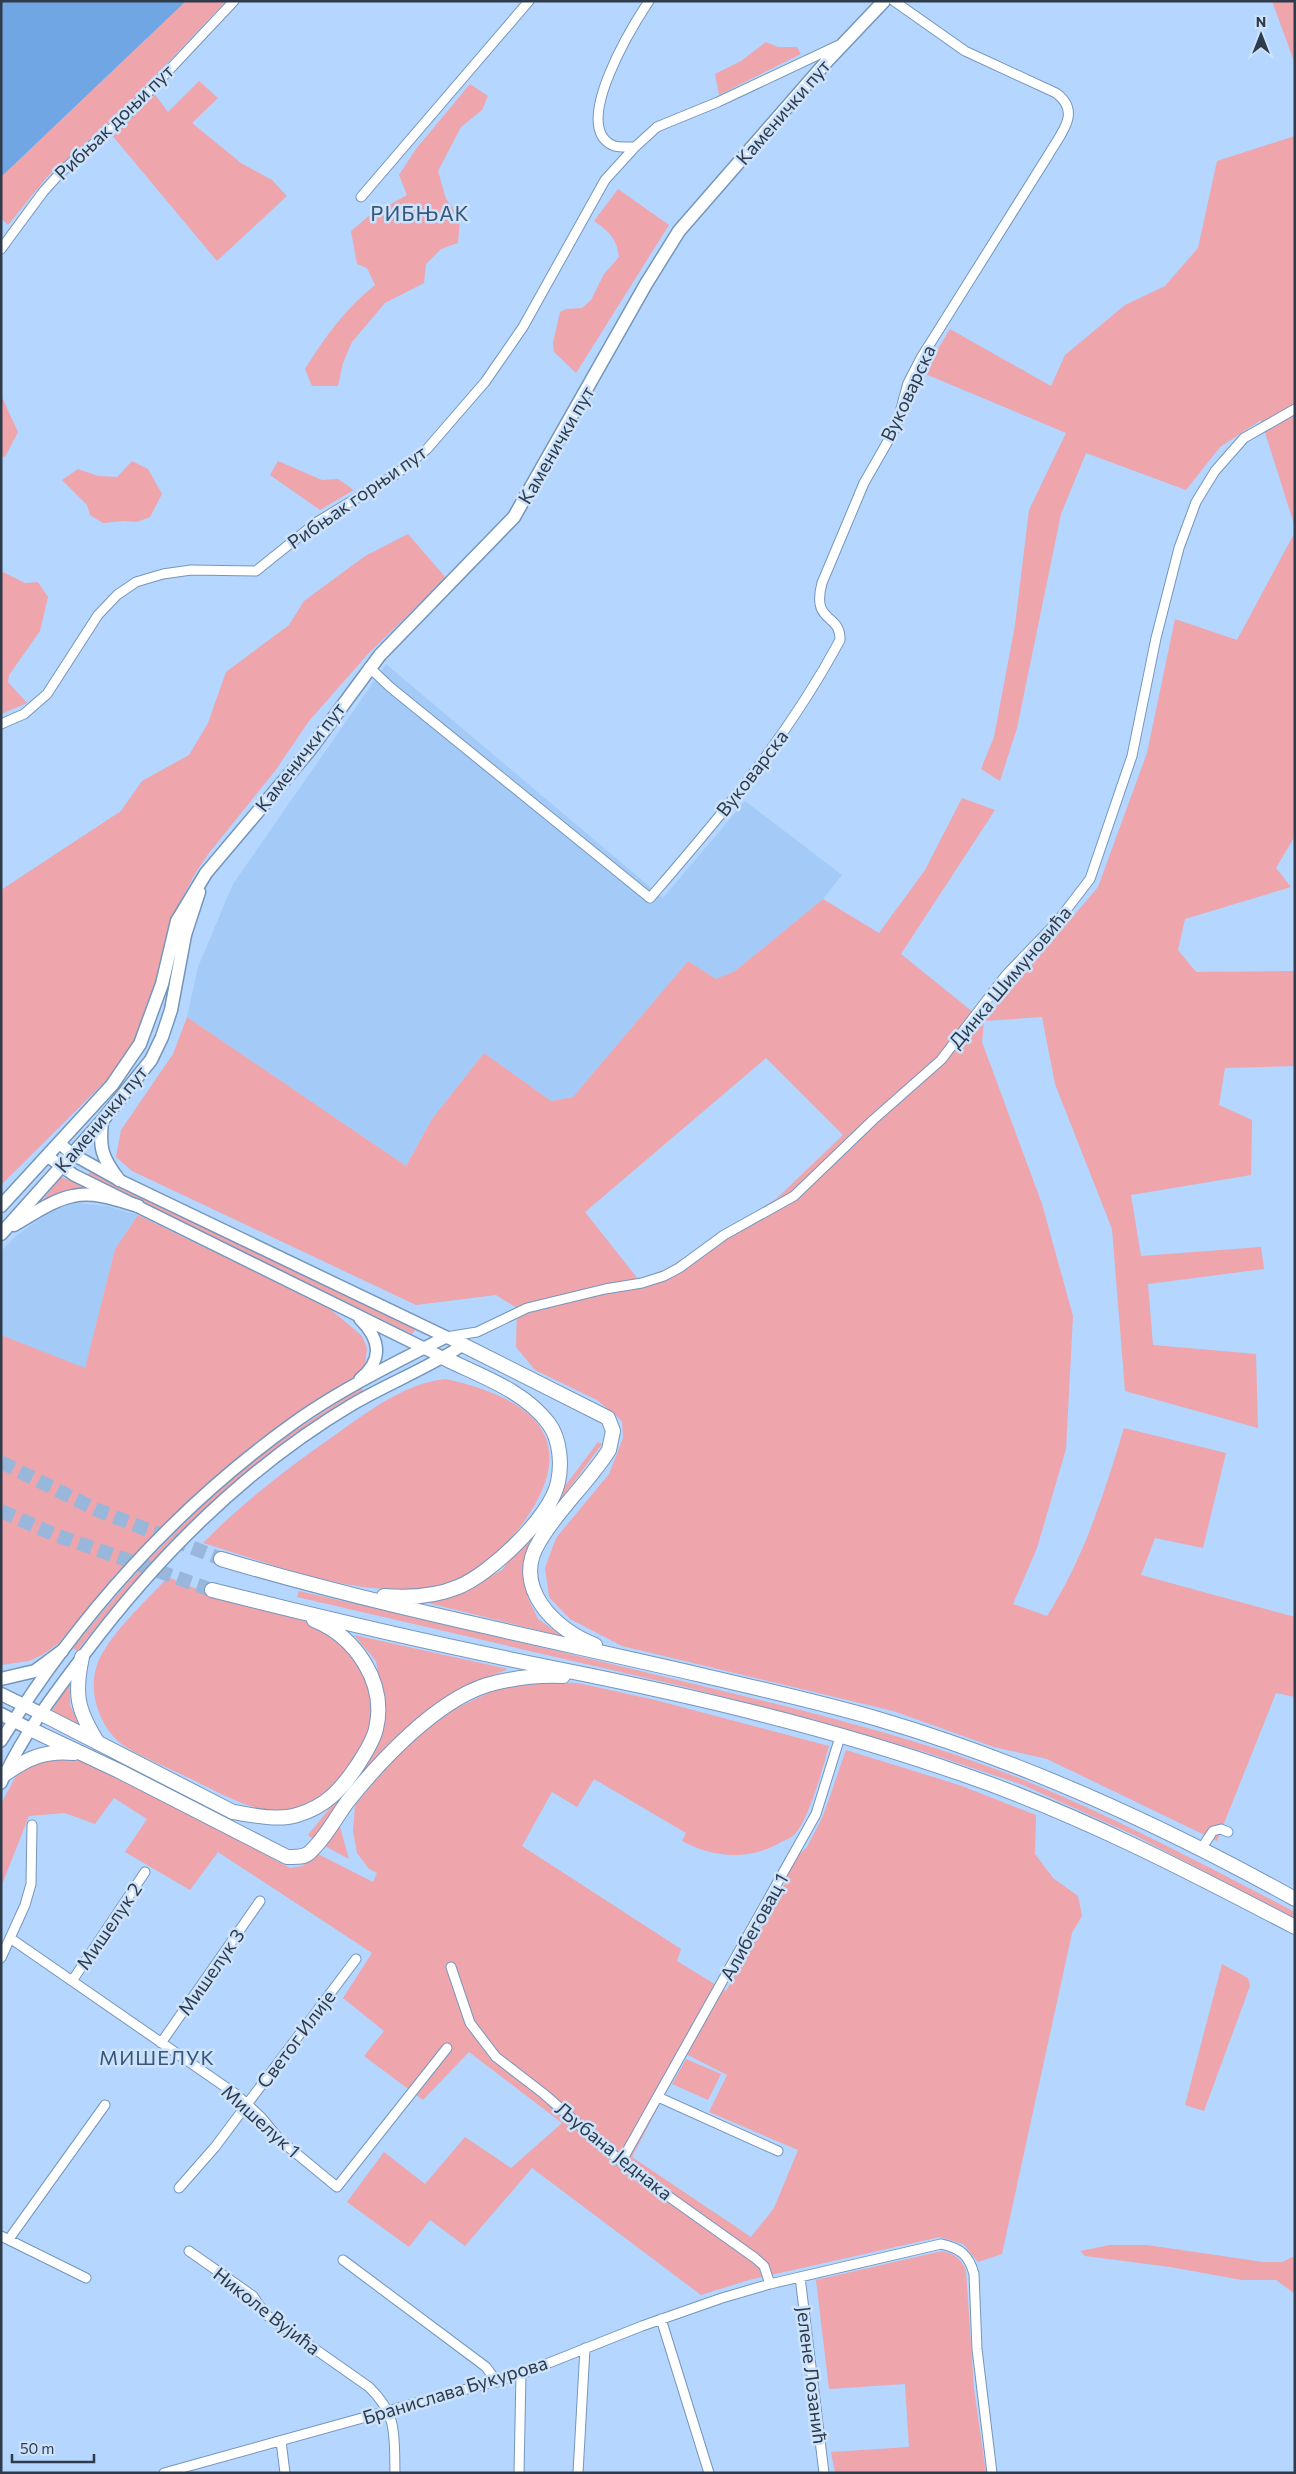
<svg xmlns="http://www.w3.org/2000/svg" width="1296" height="2474" font-family="Commissioner,sans-serif">
<style>
.built{fill:#a4caf8}
.green{fill:#eea5ac;fill-rule:evenodd}
.water{fill:#70a6e4}
.lines{fill:none;stroke-linecap:round;stroke-linejoin:round}
.trunk-tunnel{stroke:#99b7db;stroke-width:14;stroke-dasharray:14 7;stroke-linecap:butt}
.minor-casing{stroke:#7596bc;stroke-width:11}
.tertiary-casing{stroke:#7596bc;stroke-width:14}
.secondary-casing{stroke:#7596bc;stroke-width:15}
.trunk-casing{stroke:#7596bc;stroke-width:16}
.minor{stroke:#fff;stroke-width:9}
.tertiary{stroke:#fff;stroke-width:11}
.secondary{stroke:#fff;stroke-width:12}
.trunk{stroke:#fff;stroke-width:14}
.labels{text-anchor:middle;stroke-width:5;stroke-linejoin:round;paint-order:stroke}
.street-label{font-size:19px;fill:#2d3b4b;stroke:#cde2fb}
.neighbourhood-label{font-size:20px;letter-spacing:1px;fill:#385679;stroke:#cde2fb}
.quarter-label{font-size:21px;letter-spacing:1px;fill:#385679;stroke:#cde2fb}
</style>
<rect width="100%" height="100%" fill="#b4d6ff"/>
<!-- built -->
<path class="built" d="M386,664l277,234 82,-97 97,74 -19,24 -88,72 -19,8 -28,-18 -115,136 -22,4 -67,-48 -52,66 -26,47 -219,-149 11,-50 35,-83z
M76,1203l31,3 31,9 -23,34 -30,120 -84,-34v-84l16,-16 36,-25z"/>
<!-- green -->
<path class="green" d="M186,1h40l-106,112 -73,64 -39,48 -7,-7v-41z
M1272,1h23v63z
M766,42l12,5h19l4,7 -82,41 -4,-21 26,-13z
M199,81l19,17 -26,25 49,40 31,17 15,16 -70,65 -106,-127 42,-42 15,20z
M470,84l18,12 -6,14 -21,17 -23,44 8,28 14,20 -2,24 -17,6 -15,15 -2,19 -39,20 -33,39 -9,21 -5,23h-26l-7,-17c20,-32 40,-60 70,-84l-8,-17 -10,-4 -6,-33 18,-15 38,-21 -8,-20 17,-26z
M1295,136v391l-34,-107 -41,27 -34,43 -100,-37 -25,61 -44,214 -17,53 -19,-12 13,-32 21,-112 14,-115 37,-77 -143,-60 27,-44 101,57 14,-31 60,-50 40,-19 33,-38 19,-87z
M618,189l51,36 -93,148 -22,-21 -1,-9 7,-31 6,-3 16,-1 9,-8 13,-26 15,-17c-2,-18 -10,-26 -25,-36z
M1,395l17,37 -13,25 -4,-1z
M132,461l16,8 14,25 -12,23 -13,5 -13,-1 -21,2 -13,-8 -3,-10 -25,-25 16,-11 20,7 19,1z
M278,461l44,19 16,-1 16,11 -34,20 -50,-35z
M1295,532v304l-19,32 15,19 -106,32 -7,31 18,22 99,-1v95l-70,2 -6,37 33,15 -1,55 -120,20 10,61 120,-9 3,22 -116,15 5,61 103,9 2,74 -133,-37 -13,-162 -57,-145 -13,-67 -58,4 -2,21 60,162 31,112 -7,133 -29,99 -24,56 34,12c37,-58 57,-122 77,-188l102,25 -23,95 -48,-10 -14,37 154,42v80l-19,-4 -59,148 -170,-82 -53,-12 -101,-36 -271,-65 -52,-27 -21,-22 -4,-29 11,-30 53,-64 14,-36 -1,-17 -25,-21 -62,-30 -19,-23 1,-39 -21,-13 -80,10 -284,-134 -16,-14 5,-27 52,-76 14,-37 219,149 26,-47 52,-66 67,48 22,-4 115,-136 28,18 19,-8 88,-72 56,34 46,-63 37,-72 33,12 -94,144 83,67 114,-134 49,-134 28,-134 62,21zM766,1058l77,77 -67,64 -110,70 -28,10 -53,-67z
M408,534l38,44 -78,76 -59,67 -34,50 -66,82 -13,19 -24,45 -2,18 -29,103 -29,37 -111,110v-295l120,-79 21,-30 47,-26 19,-32 18,-51 63,-47 15,-24 61,-45z
M1,571l24,12 13,-1 10,15 -8,34 -31,44 -1,7 19,21 -26,11z
M90,1172l326,157 -4,5 -325,-158z
M61,1177l36,14 -39,2 -17,9z
M138,1215l191,93 33,28 5,12 -2,17 -27,27 -160,122 -62,60 -57,69 -17,12 -13,6 -28,4v-330l84,33 30,-119z
M446,1379c95,21 138,66 71,152 -21,26 -48,51 -83,56 -78,12 -158,-22 -231,-44 40,-41 85,-75 132,-108 34,-24 70,-52 111,-56z
M361,1388l2,3c-32,21 -65,41 -95,64 -72,58 -134,123 -191,196l-4,-3c39,-49 81,-96 125,-139 48,-47 106,-86 163,-121z
M598,1442l4,2 -72,97 -7,30 5,27 10,21 24,17 -138,-34 27,-5 51,-27z
M168,1577c17,7 34,15 52,20 33,9 71,15 101,32 68,38 64,108 12,157 -12,11 -23,23 -40,25 -37,5 -72,-18 -104,-33 -16,-8 -59,-26 -70,-36 -24,-22 -34,-61 -16,-90 17,-28 43,-51 65,-75z
M299,1591c130,30 261,60 391,92 112,27 227,54 334,97 93,38 182,86 271,132v6l-159,-82 -113,-51 -95,-32 -116,-34 -131,-33 -384,-89z
M354,1635l154,34c-20,9 -44,16 -62,28 -55,36 -93,92 -133,142l-5,-4 64,-79 13,-35 -9,-60z
M71,1679l-1,26 11,23 -29,-17z
M553,1682l25,1 77,17 174,46c-6,21 -20,74 -35,89 -3,3 -9,5 -13,7 -31,19 -67,16 -99,-1l4,-8 -92,-54 -17,28 -25,-15 -30,54 159,103 -4,12 49,30 57,-102 10,-29 14,-13 16,-31 23,-66 113,35 77,30 -1,39 18,24 25,18 4,20 -10,17 -70,321 -24,8 -15,-18 -23,-7 -191,43 -48,15 -169,-127 -67,78 -35,-26 -21,27 -62,-45 37,-50 41,32 40,-47 46,31 51,-45 -93,-71 -46,48 -59,-44 20,-25 -41,-33 29,-45 -154,-101 -28,38 -65,-38 22,-33 -33,-21 -19,26 -30,-11 -36,3 -28,71v-83l15,-28 29,-17 30,-2 19,5 196,106 12,-2 16,-12 55,28 4,-9 -8,-4 -12,-16 -4,-22 2,-26 48,-57 48,-37 39,-19 30,-8zM686,2054l41,21 -18,37 89,38 -24,58 -23,29 -119,-80z
M339,1823l10,36 -26,-14z
M1222,1964l26,14 2,8 -46,125 -19,-6z
M686,2059l35,15 -13,26 -36,-16z
M1110,2245h37l116,17h19l10,-5 3,1v36l-19,-14h-34l-72,-13 -85,-11 -5,-5z
M942,2251c13,3 19,7 24,20l8,118 12,84h-151l-4,-21 78,-5 -4,-63 -76,5 -13,-109z"/>
<!-- water -->
<path class="water" d="M1,1h185l-185,176z"/>
<g class="lines">
<!-- trunk-tunnel -->
<path class="trunk-tunnel" d="M1,1462l94,47 126,50
M1,1511l52,23 159,56"/>
<defs>
<path id="minor" d="M635,147c-7,0 -17,1 -23,-2 -41,-20 21,-120 37,-144
M361,197l168,-196
M1,249l42,-57 19,-21 63,-54 109,-116
M369,667l21,20 260,211c71,-82 138,-161 190,-258 1,-27 -29,-16 -18,-57l42,-100 32,-56 12,-44 13,-25 128,-204c12,-21 33,-42 7,-61l-91,-42 -71,-50
M1,724l23,-10 23,-20 51,-79 19,-20 19,-13 27,-8 28,-4 65,1 61,-49 78,-47 32,-26 58,-67 38,-55 82,-147 30,-33 22,-20 12,-5 49,-20 121,-57
M446,1337l31,-5 50,-24 78,-19 37,-6 22,-7 15,-8 45,-33 70,-39 79,-76 68,-60 65,-85 51,-53 33,-43 42,-123 24,-118 23,-90 17,-46 19,-31 29,-33 51,-29
M1201,1849l12,-18 8,-2 7,3
M10,1938l227,157 24,22 19,23 57,47 110,-139
M1,1958l24,-53 6,-21 1,-59
M451,1967l19,56 26,34 48,37 82,72 129,92 9,8 6,18
M72,1981l73,-109
M161,2043l99,-142
M658,2097l120,54
M621,2162l195,-348 24,-77
M179,2188l36,-41 141,-188
M1,2236l85,42
M9,2239l96,-134
M189,2251l64,45 12,18 104,73c29,28 25,48 26,86
M343,2260l143,107 11,15
M800,2277l24,196
M661,2319l48,154
M281,2441l4,32
M164,2473l357,-99 121,-48 80,-28 48,-14 171,-40c19,4 28,11 33,30l3,75 15,124
M519,2473l2,-99
M578,2473l7,-125"/>
<path id="tertiary" d="M59,1143l13,11 47,26 344,165
M47,1156l27,19 370,183
M360,1379c23,-19 21,-39 0,-60
M1,1741c76,-124 176,-235 294,-319 43,-31 103,-61 151,-85
M1,1783c21,-47 51,-86 82,-127 73,-98 164,-189 270,-252 36,-21 75,-36 110,-59"/>
<path id="secondary" d="M102,1121c-3,27 0,37 17,59
M1,1206l111,-121 28,-41 22,-60 15,-63 29,-48 103,-122 71,-96 134,-138 132,-233 33,-53 149,-171 56,-59
M14,1225c18,-10 38,-25 59,-29 21,-5 45,4 65,10
M1,1234l101,-113 49,-61 11,-23 9,-27 14,-75 14,-43
M1,1679l34,-8 27,-20
M1,1694l39,19
M1,1714l29,15"/>
<path id="trunk" d="M463,1345l145,73 5,13 -4,19c-20,32 -51,59 -70,92 -28,45 16,88 56,103
M221,1559c158,47 320,79 480,116 59,14 119,27 177,44 146,43 284,106 417,180
M212,1590c114,29 230,56 346,79 136,27 273,59 404,105 116,40 224,96 333,153
M384,1596c25,2 50,1 74,-9 32,-13 93,-70 100,-105 4,-18 2,-43 -9,-58 -25,-34 -69,-48 -105,-66
M82,1657c-8,37 -5,53 16,86
M40,1713l193,99c19,3 44,9 64,3 28,-8 44,-25 60,-49 7,-11 16,-24 19,-37 11,-46 -20,-92 -62,-109
M30,1729l89,42 168,86c8,0 16,1 22,-4 16,-14 27,-36 39,-52 33,-41 88,-100 139,-116 25,-7 50,-10 76,-9
M5,1774c23,-16 40,-24 69,-21"/>
</defs>
<!-- minor casing -->
<use href="#minor" class="minor-casing"/>
<!-- tertiary casing -->
<use href="#tertiary" class="tertiary-casing"/>
<!-- secondary casing -->
<use href="#secondary" class="secondary-casing"/>
<!-- trunk casing -->
<use href="#trunk" class="trunk-casing"/>
<!-- minor -->
<use href="#minor" class="minor"/>
<!-- tertiary -->
<use href="#tertiary" class="tertiary"/>
<!-- secondary -->
<use href="#secondary" class="secondary"/>
<!-- trunk -->
<use href="#trunk" class="trunk"/>
</g>
<g class="labels">
<!-- street labels -->
<g class="street-label">
<text transform="translate(783 112) rotate(-49)" y="7">Каменички пут</text>
<text transform="translate(114 122) rotate(-44)" y="7">Рибњак доњи пут</text>
<text transform="translate(908 393) rotate(-65)" y="7">Вуковарска</text>
<text transform="translate(556 445) rotate(-60)" y="7">Каменички пут</text>
<text transform="translate(357 497) rotate(-35)" y="7">Рибњак горњи пут</text>
<text transform="translate(300 757) rotate(-52)" y="7">Каменички пут</text>
<text transform="translate(752 773) rotate(-52)" y="7">Вуковарска</text>
<text transform="translate(1010 977) rotate(-50)" y="7">Динка Шимуновића</text>
<text transform="translate(101 1119) rotate(-50)" y="7">Каменички пут</text>
<text transform="translate(109 1926) rotate(-56)" y="7">Мишелук 2</text>
<text transform="translate(754 1927) rotate(-61)" y="7">Алибеговац 1</text>
<text transform="translate(211 1972) rotate(-55)" y="7">Мишелук 3</text>
<text transform="translate(296 2039) rotate(-53)" y="7">Светог Илије</text>
<text transform="translate(261 2121) rotate(42)" y="7">Мишелук 1</text>
<text transform="translate(614 2151) rotate(39)" y="7">Љубана Једнака</text>
<text transform="translate(267 2311) rotate(38)" y="7">Николе Вујића</text>
<text transform="translate(812 2375) rotate(83)" y="7">Јелене Лозанић</text>
<text transform="translate(455 2390) rotate(-17)" y="7">Бранислава Букурова</text>
</g>
<!-- neighbourhood labels -->
<g class="neighbourhood-label">
<text x="157" y="2065">МИШЕЛУК</text>
</g>
<!-- quarter labels -->
<g class="quarter-label">
<text x="420" y="221">РИБЊАК</text>
</g>
</g>
<!-- border -->
<rect width="1296" height="2474" fill="none" stroke="#2d3b4b" stroke-width="5"/>
<!-- north arrow -->
<g transform="translate(1261 35)" stroke="#cde2fb" stroke-width="4" paint-order="stroke">
<path d="M0-4L9 19L0 12L-9 19Z" fill="#2d3b4b"/>
<text y="-8" font-size="14" font-weight="bold" text-anchor="middle" fill="#2d3b4b">N</text>
</g>
<!-- scale -->
<path d="M12 2454v8h82v-8" fill="none" stroke="#2d3b4b" stroke-width="2.5"/>
<text x="20" y="2454" font-size="15" fill="#2d3b4b" stroke="#cde2fb" stroke-width="4" paint-order="stroke">50 m</text>
</svg>
